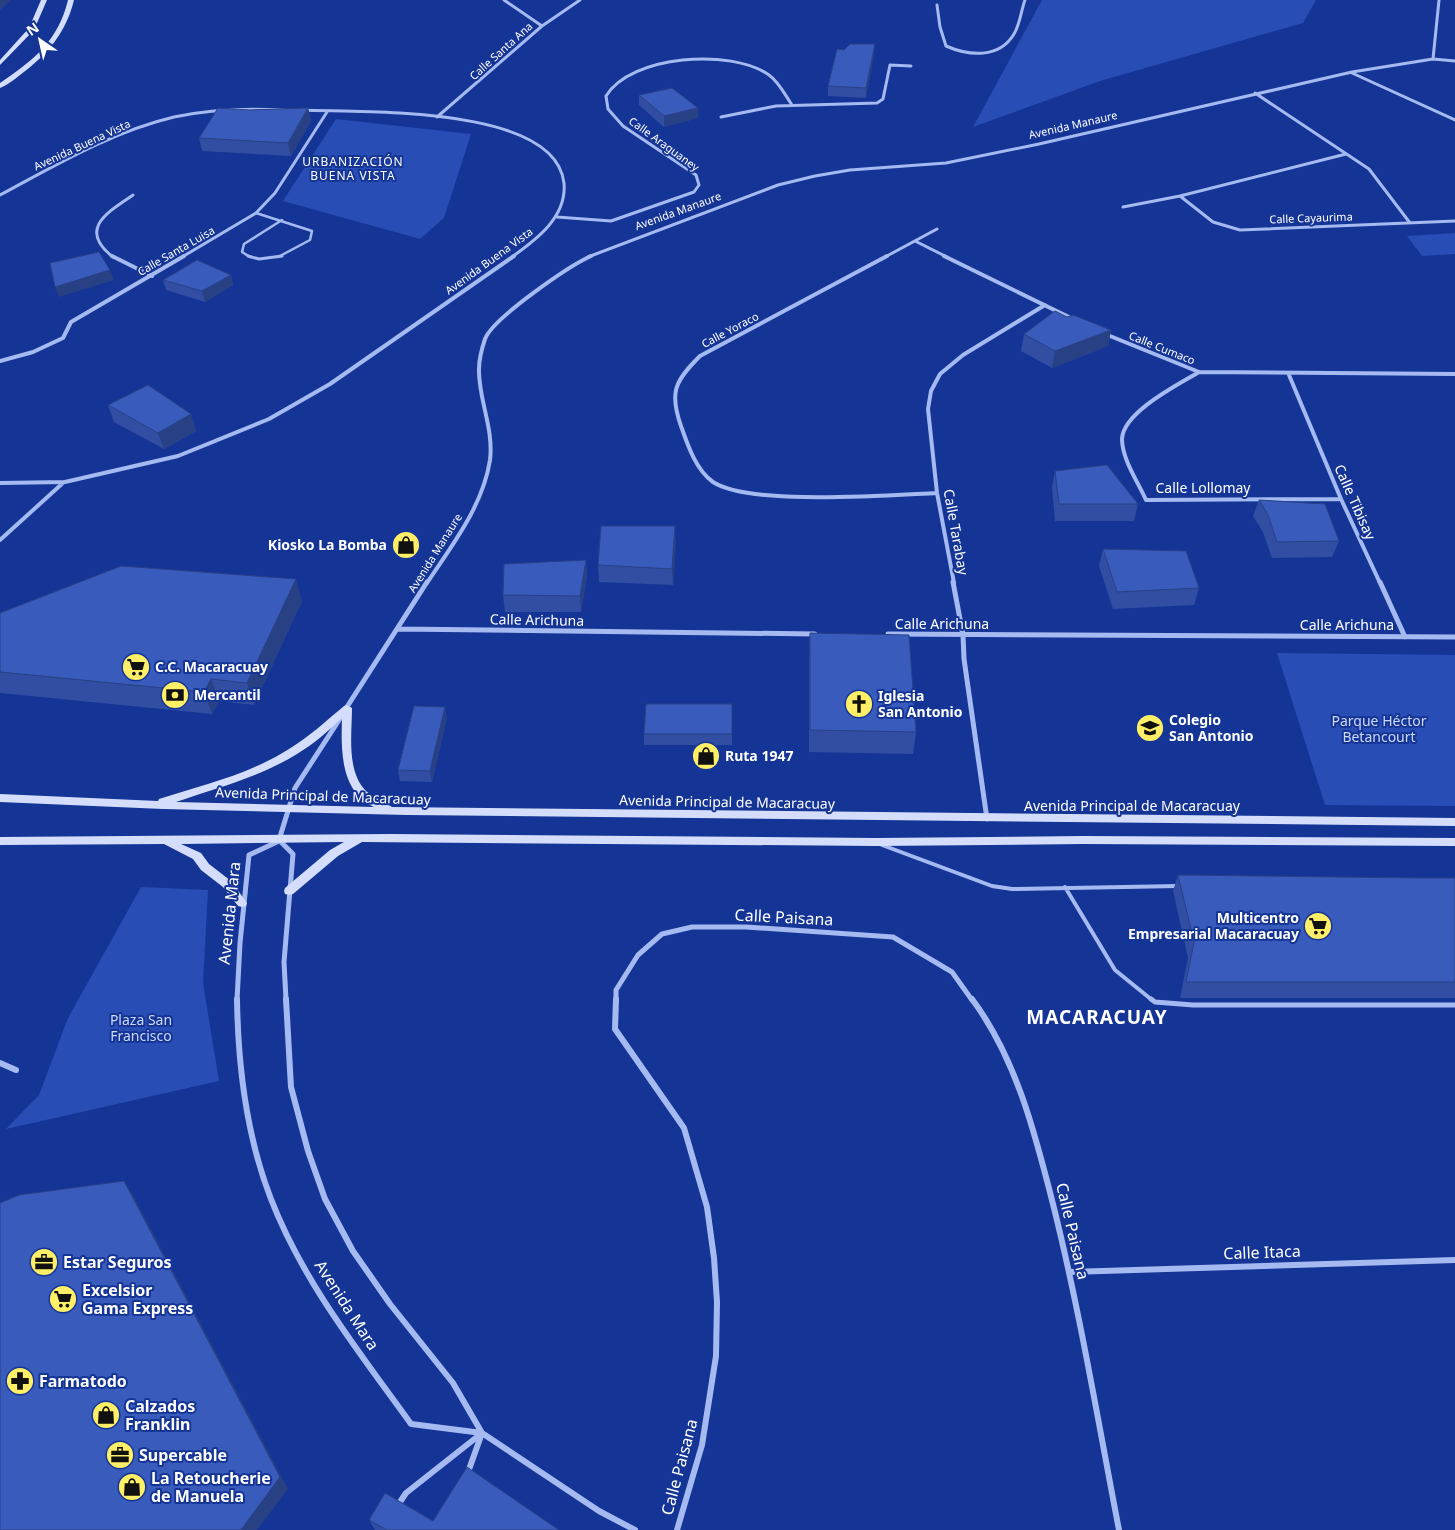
<svg xmlns="http://www.w3.org/2000/svg" width="1455" height="1530" font-family="'Noto Sans',sans-serif">
<style>
.green{fill:#284db5}
.lines{fill:none;stroke-linecap:round;stroke-linejoin:round}
.lane-far3{stroke:#a6baf2;stroke-width:2.5}
.lane-far2{stroke:#a6baf2;stroke-width:3}
.lane-far1{stroke:#a6baf2;stroke-width:4}
.lane{stroke:#a6baf2;stroke-width:5}
.street-far3{stroke:#a6baf2;stroke-width:3}
.street-far2{stroke:#a6baf2;stroke-width:4}
.street-far1{stroke:#a6baf2;stroke-width:5}
.street{stroke:#a6baf2;stroke-width:6}
.secondary{fill:#d4defc;fill-rule:evenodd}
.wall{fill:#314ea2}
.shaded-wall{fill:#284084}
.building{fill:#395bbc;stroke:#284084}
.labels{text-anchor:middle;stroke-width:4;stroke-linejoin:round;paint-order:stroke}
.far-street-label{font-size:11px;fill:#fff;stroke:#153596}
.far-neighbourhood-label{font-size:12px;letter-spacing:1px;fill:#fff;stroke:#153596}
.street-label{font-size:14px;fill:#fff;stroke:#153596}
.poi-label{font-size:14px;font-weight:bold;fill:#fff;stroke:#153596;text-anchor:start}
.park-label{font-size:14px;fill:#cddafc;stroke:#153596}
.near-street-label{font-size:16px;fill:#fff;stroke:#153596}
.near-poi-label{font-size:16px;font-weight:bold;fill:#fff;stroke:#153596;text-anchor:start}
.district-label{font-size:19px;font-weight:bold;letter-spacing:1px;fill:#fff;stroke:#153596}
</style>
<rect width="100%" height="100%" fill="#153596"/>
<!-- green -->
<path class="green" d="M1042,0h274l-13,23 -203,58 -127,46z
M336,119l135,15 -27,84 -24,21 -137,-38z
M1455,233v21l-33,2 -15,-20z
M1277,653l178,2v151l-130,-1z
M141,887l67,3 -5,93 16,98 -213,48 33,-34 29,-77z"/>
<g class="lines">
<!-- lane-far3 -->
<path class="lane-far3" d="M256,213l56,18 -2,9 -32,17
M250,257l-8,-5 2,-8 38,-24"/>
<!-- lane-far2 -->
<path class="lane-far2" d="M248,256l11,3 23,-3"/>
<!-- lane-far1 -->
<path class="lane-far1" d="M882,845l110,41 20,3 166,-3
M1065,887l50,83 37,30"/>
<!-- lane -->
<path class="lane" d="M1151,999l4,3 38,3h262"/>
<!-- street-far3 -->
<path class="street-far3" d="M937,5l3,22 6,19c23,10 53,13 68,-12 6,-10 7,-23 11,-34
M542,26l38,-26
M1433,59l6,-59
M1352,73l103,47
M1255,93l114,76 41,54
M302,110c57,3 253,-6 262,73 3,34 -27,56 -52,74
M437,117l105,-91 -38,-26
M721,117l55,-11 101,-3 6,-4 7,-34 21,1
M0,195c56,-30 111,-63 174,-78 36,-8 73,-9 110,-7
M1180,196l33,26 27,8 215,-9
M1123,207l57,-11 166,-42
M557,217l54,4 83,-29 5,-7 -3,-10 -73,-49 -15,-17 -2,-13c25,-41 125,-48 163,-21 10,7 16,20 23,30
M915,241l32,16
M113,257c-36,-28 -5,-45 20,-62
M182,257l74,-44 19,-20 52,-81
M588,257l190,-72 37,-9 35,-6 96,-7 93,-19 313,-72 81,-13 22,2
M885,257l52,-28"/>
<!-- street-far2 -->
<path class="street-far2" d="M112,256l40,20
M887,256l-187,100c-25,25 -31,36 -19,70 7,20 15,44 32,56 36,24 177,13 224,11
M944,256l129,63
M1105,334l94,38 256,2
M0,361l33,-9 30,-14 8,-16 113,-66
M1199,372c-20,12 -76,40 -77,67 0,20 16,43 24,61l195,-1
M1289,375l52,124 39,84
M0,483l65,-1 113,-26 91,-37 61,-35 184,-128
M0,540l64,-58
M427,583c25,-38 56,-77 63,-123 4,-32 -12,-62 -11,-91 0,-8 3,-21 6,-30 8,-21 84,-73 106,-83
M954,583l-17,-90 -9,-84 3,-18 9,-17 23,-19 82,-50"/>
<!-- street-far1 -->
<path class="street-far1" d="M953,582l10,53 1,24 23,160
M1380,582l25,55
M398,629l417,5
M888,634l567,3
M345,710l82,-128
M279,840l16,-52 46,-71
M279,840l14,14 -9,108 2,38
M237,1000l3,-57 9,-88 30,-14
M616,1000v-10l22,-35 24,-21 30,-7h54l147,10 59,35 20,28"/>
<!-- street -->
<path class="street" d="M237,999c1,68 9,136 34,200 32,83 89,154 140,225l71,9
M286,999l5,88 17,64 17,48 28,52 37,53 63,79 29,50 117,78 36,19
M616,999l-1,30 69,99 23,79 7,51 3,44 -1,54 -14,89 -25,85
M972,999c44,59 63,134 81,205 27,108 45,217 66,326
M0,1063l16,7
M1070,1272l385,-12
M467,1475l15,-42
M398,1505l8,-12 76,-60"/>
<!-- secondary -->
<path class="secondary" d="M41,0h6l-13,30 -34,35v-5l29,-32z
M68,0h6c-8,33 -27,55 -54,75 -6,5 -13,10 -20,13v-5c34,-23 58,-42 68,-83z
M347,705l5,3c0,25 -6,63 14,83 8,7 18,10 26,16l1063,11v8l-1048,-11 -244,-6 -163,-7v-8l158,7 1,-2c44,-14 91,-25 130,-50 20,-12 37,-28 55,-43zM342,718c-1,32 -2,73 32,89l-198,-5c41,-14 84,-25 121,-48 17,-10 31,-23 45,-36z
M391,834l485,4 207,-2 372,2v8l-372,-2 -207,2 -514,-4 -24,14 -45,38 -4,1 -4,-1 -1,-3 1,-3 45,-38 14,-8 -163,2 20,9 8,11 22,17 16,22 -1,3 -4,1 -4,-1 -15,-19 -22,-17 -8,-11 -29,-15 -164,1v-8z"/>
</g>
<!-- wall -->
<path class="wall" d="M874,54l-8,44 -38,-2v-10z
M639,95l59,23 -34,9 -25,-22z
M308,108l3,13 -20,35 -89,-5 -3,-13 51,-28z
M231,275l2,10 -28,17 -39,-12 -3,-10z
M1067,317l44,13 -3,16 -56,22 -31,-17 3,-17z
M108,405l83,9 5,17 -32,18 -50,-27z
M1055,471l83,33 -4,17h-79l-3,-33z
M1259,500l80,41 -7,16 -60,1 -9,-26 -10,-16z
M676,543l-3,42 -74,-3 -1,-17z
M1103,549l96,39 -5,17 -81,4 -14,-43z
M586,560l1,17 -6,35h-76l-2,-17z
M302,601l-48,104 -35,-4 -7,13 -212,-21v-80z
M810,633l106,99 -3,22 -104,-2v-97z
M732,704v41h-88v-11z
M447,718l-15,64 -32,-1 -2,-11z
M1178,875l243,3h34v120h-275l8,-40 -15,-67z
M369,1520l64,1 126,9h-184z"/>
<!-- shaded-wall -->
<path class="shaded-wall" d="M0,0h11l-11,10z
M875,44l-1,10 -8,44v-10z
M308,108l3,13 -20,35 -3,-13z
M698,108v10l-34,9v-11z
M110,270l4,10 -55,17 -4,-10z
M231,275l2,10 -28,17 -3,-11z
M1111,330l-3,16 -56,22 3,-17z
M191,414l5,17 -32,18 -6,-16z
M675,526l1,17 -3,42 -1,-16z
M586,560l1,17 -6,35 -1,-16z
M296,579l6,22 -48,104 -7,-22z
M211,679l8,22 -7,13 -8,-22z
M445,707l2,11 -15,64 -2,-11z
M124,1181l9,14 155,294 -31,41h-16z"/>
<!-- building -->
<path class="building" d="M850,44h25l-9,44 -38,-2 9,-37 7,1z
M672,88l26,20 -34,8 -25,-21z
M218,108l32,2 58,-2 -20,35 -89,-5z
M99,252l11,18 -55,17 -5,-24z
M197,260l34,15 -29,16 -39,-11z
M1055,311l12,6 6,-2 38,15 -56,21 -31,-17z
M148,385l43,29 -33,19 -50,-28z
M1107,465l31,39h-79l-4,-33z
M1259,500l66,4 14,37 -62,1 -9,-27z
M601,526h74l-3,43 -74,-4z
M1103,549l83,2 13,37 -82,4z
M586,560l-6,36 -77,-1 1,-31z
M121,566l175,13 -49,104 -36,-4 -7,13 -204,-20v-59z
M810,633l99,2 7,97 -106,-2z
M646,704h86v30h-88z
M414,706l31,1 -15,64 -32,-1z
M1178,875l243,3h34v104h-269l8,-40z
M124,1181l156,296 -39,53h-241v-327l19,-8z
M467,1467l92,63h-172l-18,-10 16,-27 48,28z"/>
<!-- icons -->
<defs>
<symbol id="shop-disc" viewBox="-11 -11 22 22"><circle r="9.5" fill="#ffef66" stroke="#153596"/><path d="M-5-2.5h2.3a2.7 3.5 0 0 1 5.4 0H5L5.5 6h-11ZM-1.5-2.5h3a1.5 2.3 0 0 0-3 0Z" fill="#111"/></symbol>
<symbol id="supermarket-disc" viewBox="-11 -11 22 22"><circle r="9.5" fill="#ffef66" stroke="#153596"/><path d="M-6-5.5h2.5l.6 2H6L4.5 2H-2.5L-4.4-4H-6ZM-1.5 3.2a1.3 1.3 0 1 0 .1 0ZM3 3.2a1.3 1.3 0 1 0 .1 0Z" fill="#111"/></symbol>
<symbol id="bank-disc" viewBox="-11 -11 22 22"><circle r="9.5" fill="#ffef66" stroke="#153596"/><path d="M-6-4H6V4H-6ZM0-2.3a2.3 2.3 0 1 0 0 4.6a2.3 2.3 0 1 0 0-4.6Z" fill="#111"/></symbol>
<symbol id="church-disc" viewBox="-11 -11 22 22"><circle r="9.5" fill="#ffef66" stroke="#153596"/><path d="M-1.2-6h2.4v3.5h3.3v2.4h-3.3V6h-2.4V-.1h-3.3v-2.4h3.3Z" fill="#111"/></symbol>
<symbol id="school-disc" viewBox="-11 -11 22 22"><circle r="9.5" fill="#ffef66" stroke="#153596"/><path d="M0-5L7-2L0 1L-7-2ZM-4 1L0 2.5L4 1V4Q0 6-4 4Z" fill="#111"/></symbol>
<symbol id="office-disc" viewBox="-11 -11 22 22"><circle r="9.5" fill="#ffef66" stroke="#153596"/><path d="M-6-3h4V-5.5h4V-3h4V5H-6ZM-1-4.5V-3h2v-1.5ZM-6 0V1H6V0Z" fill="#111"/></symbol>
<symbol id="pharmacy-disc" viewBox="-11 -11 22 22"><circle r="9.5" fill="#ffef66" stroke="#153596"/><path d="M-2-6h4v4h4v4h-4v4h-4v-4h-4v-4h4Z" fill="#111"/></symbol>
</defs>
<g fill-rule="evenodd">
<use href="#shop-disc" x="390" y="529" width="32" height="32"/>
<use href="#supermarket-disc" x="120" y="651" width="32" height="32"/>
<use href="#bank-disc" x="159" y="679" width="32" height="32"/>
<use href="#church-disc" x="843" y="688" width="32" height="32"/>
<use href="#school-disc" x="1134" y="712" width="32" height="32"/>
<use href="#shop-disc" x="690" y="740" width="32" height="32"/>
<use href="#supermarket-disc" x="1302" y="910" width="32" height="32"/>
<use href="#office-disc" x="28" y="1246" width="32" height="32"/>
<use href="#supermarket-disc" x="47" y="1283" width="32" height="32"/>
<use href="#pharmacy-disc" x="4" y="1365" width="32" height="32"/>
<use href="#shop-disc" x="90" y="1399" width="32" height="32"/>
<use href="#office-disc" x="104" y="1439" width="32" height="32"/>
<use href="#shop-disc" x="116" y="1471" width="32" height="32"/>
</g>
<g class="labels">
<!-- far-street labels -->
<g class="far-street-label">
<text transform="translate(501 51) rotate(-42)" y="4">Calle Santa Ana</text>
<text transform="translate(1073 125) rotate(-13)" y="4">Avenida Manaure</text>
<text transform="translate(664 144) rotate(36)" y="4">Calle Araguaney</text>
<text transform="translate(82 145) rotate(-25)" y="4">Avenida Buena Vista</text>
<text transform="translate(678 211) rotate(-20)" y="4">Avenida Manaure</text>
<text transform="translate(1311 218) rotate(-2)" y="4">Calle Cayaurima</text>
<text transform="translate(176 251) rotate(-30)" y="4">Calle Santa Luisa</text>
<text transform="translate(489 261) rotate(-36)" y="4">Avenida Buena Vista</text>
<text transform="translate(730 330) rotate(-28)" y="4">Calle Yoraco</text>
<text transform="translate(1162 348) rotate(22)" y="4">Calle Cumaco</text>
<text transform="translate(435 553) rotate(-58)" y="4">Avenida Manaure</text>
</g>
<!-- far-neighbourhood labels -->
<g class="far-neighbourhood-label">
<text x="353" y="166">URBANIZACIÓN<tspan x="353" dy="14">BUENA VISTA</tspan></text>
</g>
<!-- street labels -->
<g class="street-label">
<text x="1203" y="493">Calle Lollomay</text>
<text transform="translate(1355 502) rotate(66)" y="5">Calle Tibisay</text>
<text transform="translate(956 532) rotate(80)" y="5">Calle Tarabay</text>
<text transform="translate(537 620) rotate(1)" y="5">Calle Arichuna</text>
<text x="942" y="629">Calle Arichuna</text>
<text x="1347" y="630">Calle Arichuna</text>
<text transform="translate(323 796) rotate(2)" y="5">Avenida Principal de Macaracuay</text>
<text transform="translate(727 802) rotate(1)" y="5">Avenida Principal de Macaracuay</text>
<text x="1132" y="811">Avenida Principal de Macaracuay</text>
</g>
<!-- poi labels -->
<g class="poi-label">
<text x="387" y="550" text-anchor="end">Kiosko La Bomba</text>
<text x="155" y="672">C.C. Macaracuay</text>
<text x="194" y="700">Mercantil</text>
<text x="878" y="701">Iglesia<tspan x="878" dy="16">San Antonio</tspan></text>
<text x="1169" y="725">Colegio<tspan x="1169" dy="16">San Antonio</tspan></text>
<text x="725" y="761">Ruta 1947</text>
<text x="1299" y="923" text-anchor="end">Multicentro<tspan x="1299" dy="16">Empresarial Macaracuay</tspan></text>
</g>
<!-- park labels -->
<g class="park-label">
<text x="1379" y="726">Parque Héctor<tspan x="1379" dy="16">Betancourt</tspan></text>
<text x="141" y="1025">Plaza San<tspan x="141" dy="16">Francisco</tspan></text>
</g>
<!-- near-street labels -->
<g class="near-street-label">
<text transform="translate(229 913) rotate(-84)" y="6">Avenida Mara</text>
<text transform="translate(784 917) rotate(3)" y="6">Calle Paisana</text>
<text transform="translate(1073 1231) rotate(77)" y="6">Calle Paisana</text>
<text transform="translate(1262 1252) rotate(-2)" y="6">Calle Itaca</text>
<text transform="translate(347 1305) rotate(57)" y="6">Avenida Mara</text>
<text transform="translate(679 1467) rotate(-75)" y="6">Calle Paisana</text>
</g>
<!-- near-poi labels -->
<g class="near-poi-label">
<text x="63" y="1268">Estar Seguros</text>
<text x="82" y="1296">Excelsior<tspan x="82" dy="18">Gama Express</tspan></text>
<text x="39" y="1387">Farmatodo</text>
<text x="125" y="1412">Calzados<tspan x="125" dy="18">Franklin</tspan></text>
<text x="139" y="1461">Supercable</text>
<text x="151" y="1484">La Retoucherie<tspan x="151" dy="18">de Manuela</tspan></text>
</g>
<!-- district labels -->
<g class="district-label">
<text x="1097" y="1024">MACARACUAY</text>
</g>
</g>
<!-- north arrow -->
<g transform="translate(40 40) rotate(326)" stroke="#153596" stroke-width="4" paint-order="stroke">
<path d="M0-4L9 19L0 12L-9 19Z" fill="#ffffff"/>
<text y="-8" font-size="14" font-weight="bold" text-anchor="middle" fill="#ffffff">N</text>
</g>
</svg>
